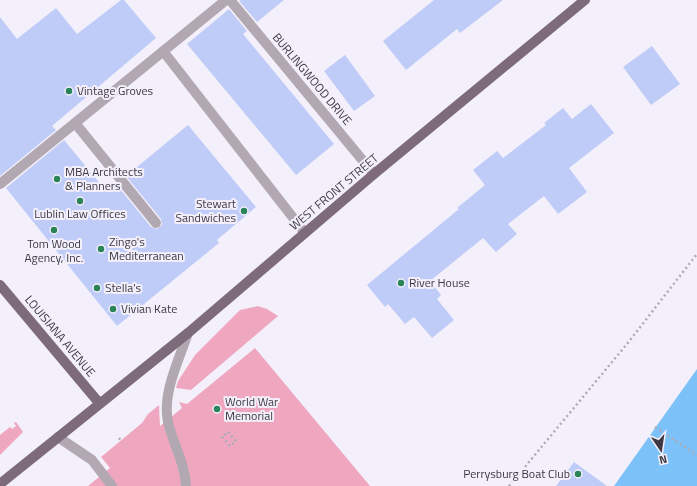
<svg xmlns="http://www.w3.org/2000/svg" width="697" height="486" font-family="'Titillium Web',sans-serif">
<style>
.green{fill:#efa7bf}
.water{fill:#7cc1f8}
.building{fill:#bfccf8}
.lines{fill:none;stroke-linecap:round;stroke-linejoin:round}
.path{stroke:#afabb6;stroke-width:2.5;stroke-dasharray:2 3;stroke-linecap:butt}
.minor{stroke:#b2a8b1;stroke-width:10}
.major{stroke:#7d6b7b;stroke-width:10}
.poi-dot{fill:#2a8459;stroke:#f4f0fb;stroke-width:1.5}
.labels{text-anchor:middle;stroke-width:4;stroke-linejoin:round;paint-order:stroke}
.street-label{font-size:12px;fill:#3c3943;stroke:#f4f0fb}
.poi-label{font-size:12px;fill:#3c3943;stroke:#f4f0fb;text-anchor:start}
</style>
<rect width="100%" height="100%" fill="#f4f0fb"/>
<!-- green -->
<path class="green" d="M258,306l9,3 11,7 -87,74 -15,-2 2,-7 17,-26 45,-45z
M255,348l115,138h-282l22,-18 -9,-11 41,-34 6,-9 11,-9 1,21 22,-18 -3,-6 8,2z
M16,422l7,10 -23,23v-20l10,-8 2,2 4,-3 -2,-3z"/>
<!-- water -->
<path class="water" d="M697,369v117h-83z"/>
<!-- building -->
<path class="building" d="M121,0h3l32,38 -104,88 4,4 -56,46v-159l17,22 39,-31 21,26z
M241,0h43l-27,22 -18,-21z
M434,0h69l-43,33 -3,-4 -51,41 -23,-29z
M229,9l18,22 -4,3 91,110 -38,31 -109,-131z
M652,46l28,38 -29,21 -28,-38z
M345,55l30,41 -21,15 -30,-40z
M591,104l23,29 -45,35 18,24 -29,22 -14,-18 -36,28 9,10 -21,18 -13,-14 -53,43 11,14 -4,4 17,21 -22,18 -18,-21 -9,7 -17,-20 -3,3 -18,-22 92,-76 -2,-1 28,-23 -12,-15 24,-19 6,7 43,-33 -2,-2 19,-15 9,11z
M188,125l68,82 -39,33 2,3 -102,83 -111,-138 58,-48 43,52 9,-8 35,43 6,2 5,-4 -1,-6 -35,-43z
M574,462l33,24h-51z"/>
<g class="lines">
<!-- path -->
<path class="path" d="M655,427l42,28
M228,432l8,9 -6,5 -8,-9z
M119,438l3,4
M509,486l118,-142 70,-90"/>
<!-- minor -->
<path class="minor" d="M230,0l144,174
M163,51l142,182
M75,123l81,100
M0,184l226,-184
M58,437l34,23 20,26
M186,486c-1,-23 -13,-42 -18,-64 -6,-29 11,-62 20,-89"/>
<!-- major -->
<path class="major" d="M0,285l100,119
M0,484l188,-151 186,-159 211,-174"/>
</g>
<!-- markers -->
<g class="poi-dot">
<circle cx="69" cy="91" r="4"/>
<circle cx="57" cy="179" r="4"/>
<circle cx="80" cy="201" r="4"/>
<circle cx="244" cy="211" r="4"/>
<circle cx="54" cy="230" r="4"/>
<circle cx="101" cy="249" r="4"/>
<circle cx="401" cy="283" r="4"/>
<circle cx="97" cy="288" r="4"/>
<circle cx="113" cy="309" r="4"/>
<circle cx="217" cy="409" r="4"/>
<circle cx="578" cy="474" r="4"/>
</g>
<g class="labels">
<!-- street labels -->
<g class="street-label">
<text transform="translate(312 79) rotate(50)" y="4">BURLINGWOOD DRIVE</text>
<text transform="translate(334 192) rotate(-40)" y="4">WEST FRONT STREET</text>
<text transform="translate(60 336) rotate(50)" y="4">LOUISIANA AVENUE</text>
</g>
<!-- poi labels -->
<g class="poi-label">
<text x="77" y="95">Vintage Groves</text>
<text x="65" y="176">MBA Architects<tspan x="65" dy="14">&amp; Planners</tspan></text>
<text x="236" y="208" text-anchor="end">Stewart<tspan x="236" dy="14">Sandwiches</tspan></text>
<text x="80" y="218" text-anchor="middle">Lublin Law Offices</text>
<text x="109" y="246">Zingo's<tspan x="109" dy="14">Mediterranean</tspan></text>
<text x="54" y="248" text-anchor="middle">Tom Wood<tspan x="54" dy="14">Agency, Inc.</tspan></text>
<text x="409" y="287">River House</text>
<text x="105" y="292">Stella's</text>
<text x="121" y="313">Vivian Kate</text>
<text x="225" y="406">World War<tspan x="225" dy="14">Memorial</tspan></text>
<text x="570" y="478" text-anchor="end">Perrysburg Boat Club</text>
</g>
</g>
<!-- north arrow -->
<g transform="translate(661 450) rotate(167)" stroke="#f4f0fb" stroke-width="3" paint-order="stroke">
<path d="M0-3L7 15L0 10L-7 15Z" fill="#3c3943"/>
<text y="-6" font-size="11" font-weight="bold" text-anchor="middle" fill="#3c3943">N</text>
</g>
</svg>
